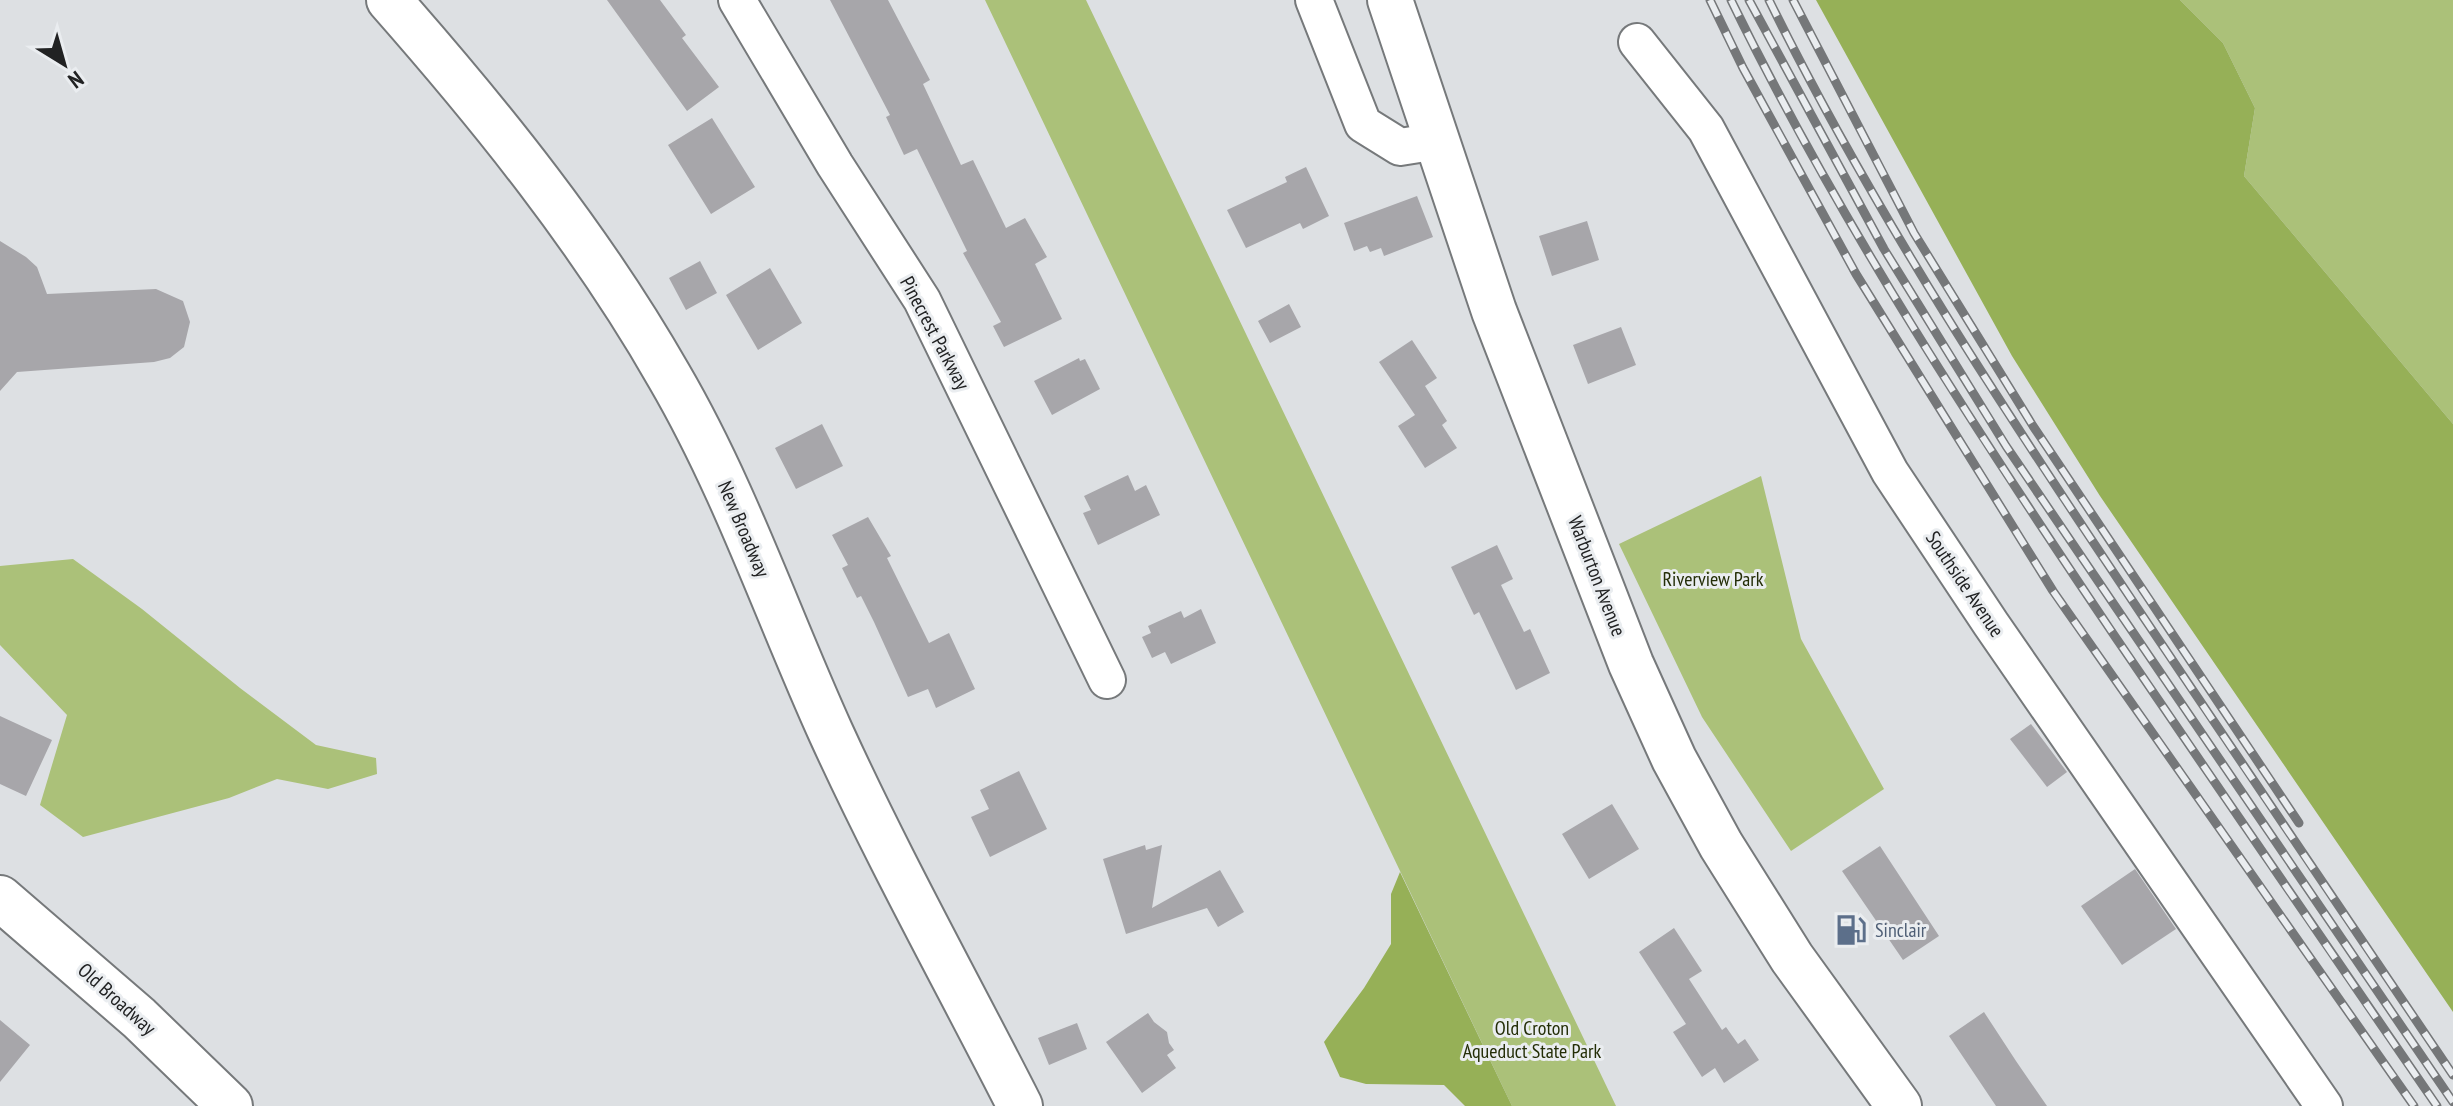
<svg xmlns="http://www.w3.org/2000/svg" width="2453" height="1106" font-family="'PT Sans Narrow',sans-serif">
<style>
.green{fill:#abc179}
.forest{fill:#96b057}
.building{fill:#a7a6aa}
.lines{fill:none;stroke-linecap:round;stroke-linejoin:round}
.street-casing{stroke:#76797b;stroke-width:40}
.secondary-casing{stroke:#76797b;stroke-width:48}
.primary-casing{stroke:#76797b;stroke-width:48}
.street{stroke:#fff;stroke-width:36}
.secondary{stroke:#fff;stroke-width:44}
.primary{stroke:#fff;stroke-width:44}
.rail-casing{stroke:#757779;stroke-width:9}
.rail{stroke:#eaedf0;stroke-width:6;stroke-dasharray:18;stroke-linecap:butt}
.labels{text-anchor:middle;stroke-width:6;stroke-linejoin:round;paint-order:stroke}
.street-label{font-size:20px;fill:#212223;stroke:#eaedf0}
.park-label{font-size:20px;fill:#242e07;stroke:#eaedf0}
.service-label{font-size:20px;fill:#4e5e75;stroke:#eaedf0;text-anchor:start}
</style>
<rect width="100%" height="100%" fill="#dde0e3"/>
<!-- green -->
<path class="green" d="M985,0h101l530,1106h-104z
M2180,0h273v424l-209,-248 11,-68 -32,-65z
M1761,476l40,163 83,150 -93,62 -89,-134 -83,-173z
M73,559l69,50 98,79 76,57 60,13 1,16 -49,15 -51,-10 -48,19 -146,39 -43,-32 27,-90 -67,-70v-79z"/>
<!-- forest -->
<path class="forest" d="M1816,0h364l43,43 32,65 -11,68 209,248v588l-353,-516 -88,-140z
M1400,872l112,234h-47l-21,-21 -78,-1 -26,-7 -16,-35 40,-54 27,-44v-50z"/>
<!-- building -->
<path class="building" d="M607,0h53l26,35 -4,3 37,49 -32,24z
M830,0h58l42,80 -7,4 38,81 12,-5 33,68 19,-10 22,39 -12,7 27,55 -58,28 -11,-21 8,-4 -38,-69 4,-2 -50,-102 -13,6 -18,-38 4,-2z
M712,118l43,69 -44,27 -43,-69z
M1306,167l23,49 -26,13 -3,-6 -54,25 -19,-38 60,-28 -2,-5z
M1417,196l16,41 -49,19 -3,-8 -11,4 -3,-6 -13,5 -10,-28z
M1587,221l12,39 -47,16 -13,-40z
M0,241l26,16 11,10 10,27 109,-5 27,12 7,21 -6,25 -14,11 -16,4 -137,10 -17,19z
M700,261l17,32 -31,17 -17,-32z
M770,268l32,55 -44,27 -32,-55z
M1289,304l12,23 -31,16 -12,-22z
M1621,327l15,38 -48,19 -15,-39z
M1412,340l25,38 -12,8 22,35 -5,4 15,23 -32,20 -27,-42 17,-11 -36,-53z
M1079,358l1,3 5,-2 15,30 -48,26 -18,-34z
M822,424l21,42 -47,23 -21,-41z
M1128,475l7,16 11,-6 14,30 -62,30 -15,-32 8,-3 -7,-14z
M868,517l23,39 -4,2 42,85 20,-10 26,56 -39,19 -8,-19 -20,8 -34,-75 -13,-26 -4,2 -15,-30 6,-3 -16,-30z
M1497,545l16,34 -12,6 23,47 6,-3 20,44 -34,17 -37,-78 -5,3 -23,-48z
M1201,609l15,34 -45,21 -6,-12 -13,6 -10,-21 9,-4 -3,-7 33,-15 3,7z
M0,716l52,24 -26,56 -26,-12z
M2031,724l36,48 -20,15 -37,-48z
M1019,771l28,58 -57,28 -19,-40 18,-8 -9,-19z
M1612,804l27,45 -50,30 -27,-45z
M1145,845l1,5 16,-5 -10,63 68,-38 24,42 -26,15 -11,-19 -81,26 -23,-75z
M1880,846l59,90 -36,24 -61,-89z
M2135,869l41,60 -54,36 -41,-59z
M1674,928l28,43 -13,8 33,51 4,-3 12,17 7,-5 14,21 -35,23 -9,-15 -13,9 -29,-45 13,-8 -47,-72z
M1984,1012l32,49 31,45h-51l-47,-70z
M1148,1013l6,9 13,10 2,11 5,7 -7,5 9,13 -34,25 -36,-51z
M0,1020l30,25 -30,37z
M1077,1023l10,26 -38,16 -11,-27z"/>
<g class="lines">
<defs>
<path id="street" d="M737,0l98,165 87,135 185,380
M1314,0l49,124 37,23 38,-6
M1637,42l69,87 184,343 101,152 333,482"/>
<path id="secondary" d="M1390,0l104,311 137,353 43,95 47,86 71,113 107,148"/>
<path id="primary" d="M389,0c103,117 203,241 280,376 66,113 108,238 162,357 58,127 126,249 189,373
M0,898l139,120 91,88"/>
</defs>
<!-- street casing -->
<use href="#street" class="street-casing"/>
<!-- secondary casing -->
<use href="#secondary" class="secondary-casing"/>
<!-- primary casing -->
<use href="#primary" class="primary-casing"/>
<!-- street -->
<use href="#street" class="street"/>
<!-- secondary -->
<use href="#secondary" class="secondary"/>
<!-- primary -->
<use href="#primary" class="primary"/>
<defs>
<path id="rail" d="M1710,0l33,68 113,206 197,317 361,515
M1731,0c109,224 246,432 385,638 107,156 213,312 321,468
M1749,0l135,249 122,197 447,656
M1769,0c106,216 241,419 375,618 103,153 206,305 309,457
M1793,0l121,233 119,193 266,397"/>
</defs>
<!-- rail casing -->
<use href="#rail" class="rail-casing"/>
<!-- rail -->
<use href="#rail" class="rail"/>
</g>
<!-- icons -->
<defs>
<symbol id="fuel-bare" viewBox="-9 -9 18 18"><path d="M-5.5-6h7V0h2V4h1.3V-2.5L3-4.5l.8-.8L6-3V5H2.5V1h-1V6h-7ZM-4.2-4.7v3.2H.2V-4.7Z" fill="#5c6f8a" stroke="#eaedf0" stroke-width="2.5" paint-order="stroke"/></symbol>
</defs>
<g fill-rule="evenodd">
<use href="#fuel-bare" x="1829" y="908" width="44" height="44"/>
</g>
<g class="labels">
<!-- street labels -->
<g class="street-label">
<text transform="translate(935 333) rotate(62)" y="7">Pinecrest Parkway</text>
<text transform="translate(744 529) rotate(67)" y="7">New Broadway</text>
<text transform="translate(1597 576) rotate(69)" y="7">Warburton Avenue</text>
<text transform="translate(1965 584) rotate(56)" y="7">Southside Avenue</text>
<text transform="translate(117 999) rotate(42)" y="7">Old Broadway</text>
</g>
<!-- park labels -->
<g class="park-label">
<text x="1713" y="586">Riverview Park</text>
<text x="1532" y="1035">Old Croton<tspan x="1532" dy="23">Aqueduct State Park</tspan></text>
</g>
<!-- service labels -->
<g class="service-label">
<text x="1875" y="937">Sinclair</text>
</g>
</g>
<!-- north arrow -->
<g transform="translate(64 64) rotate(143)" stroke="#eaedf0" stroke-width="6" paint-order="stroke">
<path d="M0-6L14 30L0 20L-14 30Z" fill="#212223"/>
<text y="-12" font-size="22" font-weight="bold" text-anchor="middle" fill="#212223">N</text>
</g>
</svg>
